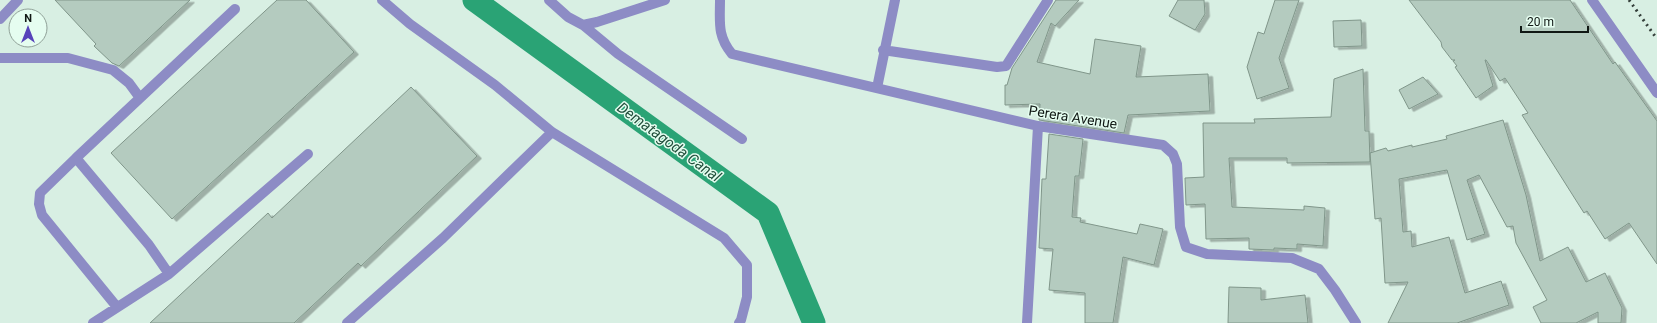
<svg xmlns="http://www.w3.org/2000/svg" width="1657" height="323" font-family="Roboto,sans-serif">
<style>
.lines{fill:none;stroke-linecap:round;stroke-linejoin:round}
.canal{stroke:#2aa375;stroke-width:23}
.building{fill:#b4cbbf;stroke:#80968a;filter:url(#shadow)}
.minor{stroke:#8d8cc5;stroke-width:10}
.rail{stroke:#343f3a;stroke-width:3;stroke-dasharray:2 4;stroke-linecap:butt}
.labels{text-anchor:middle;stroke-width:3;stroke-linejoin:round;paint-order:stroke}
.street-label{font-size:14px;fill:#101814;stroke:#e5fdf0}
.water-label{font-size:15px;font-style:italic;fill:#214f3b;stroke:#e5fdf0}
</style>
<defs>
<filter id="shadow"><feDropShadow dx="4.5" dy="2.5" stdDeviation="0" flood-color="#0004"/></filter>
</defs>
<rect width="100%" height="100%" fill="#d8efe3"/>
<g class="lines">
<!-- canal -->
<path class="canal" d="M474,0l294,213 46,110"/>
</g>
<!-- building -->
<path class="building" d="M55,0h135l-71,66 -7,-3 -18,-17 2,-2z
M277,0h29l48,52 -182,167 -61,-66z
M1056,0h23l-24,26 -4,-3 -14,39 53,12 5,-35 46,7 -5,31 72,-3 2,37 -82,4 -4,18 -85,-13 1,-16 -35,1v-20h2l5,-17z
M1178,0h26l1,14 -10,16 -26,-14z
M1275,0h24l-20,58 10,30 -32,11 -10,-32 11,-35 6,2z
M1409,0h161l43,64 2,-2 42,59v143l-28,-41 -24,16 -18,-28 -3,2 -62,-98 6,-2 -23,-35 -5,3 -14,-21h-1l8,26 -17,12 -21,-31 2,-1 -4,-5 2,-1h-3l-10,-13 -1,-5z
M1361,20l1,26 -28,1 -1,-26z
M1363,69l2,62h4l1,31 -83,1v-5h-58l3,49 72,3v-4l21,2 -2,38 -26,-2v5l-23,-1v2l-25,-1v-11l-43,1 -1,-35 -19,1 -1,-27 19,-1 -1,-54h52l-1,-4 77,-2 3,-38z
M1423,77l15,17 -29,15 -10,-19z
M411,87l66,69 -116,110 -3,-3 -64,60h-144l118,-110 4,5z
M1503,120l23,75 14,66 28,-14 18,35 19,-9 17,35 -1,15h-23v-11l-22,11h-35l-8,-16 14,-7 -31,-57 -3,-17 -6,1 -28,-52 -12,5 18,54 -18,6 -20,-70 -48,9 4,53 8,-1 1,16 37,-10 16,56 36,-12 8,24 -52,18h-69l20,-41 -23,1 -4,-65 -6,1 -5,-66 16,-5 2,3 24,-6v2l35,-8 -1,-3z
M1049,134l34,5 -4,37h-4l-3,41 9,1 -1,4 57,12 3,-10 23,5 -9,36 -31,-8 -10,66h-28v-30l-36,-3 4,-41 -14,-1 3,-69h4z
M1229,287l32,1v12l44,-5 3,28h-80z"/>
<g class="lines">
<!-- minor -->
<path class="minor" d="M382,0l28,24 85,61 57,47 172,106 23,27v32l-6,23 -2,3
M549,0l19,17 15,8 35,29 124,85
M720,0c0,22 -3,36 12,54l306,72 125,19 10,9 4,10 3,63 6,20 21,7 85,4 27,11 16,21 21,33
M1592,0l65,93
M0,19l18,-19
M583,25l14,-3 68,-22
M883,50l114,17 9,-1 42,-66
M0,58h68l45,12 16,13 11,15
M877,88l18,-88
M76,158l-36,35 -1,11 3,11 75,92
M169,274l139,-120
M93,323l76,-49 -20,-29 -73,-87 159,-149
M347,323l96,-85 109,-106
M1027,323l11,-197"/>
<!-- rail -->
<path class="rail" d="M1629,0l28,39"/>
</g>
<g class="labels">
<!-- street labels -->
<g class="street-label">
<text transform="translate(1073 117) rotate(9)" y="5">Perera Avenue</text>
</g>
<!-- water labels -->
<g class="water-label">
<text transform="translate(669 142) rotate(36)" y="5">Dematagoda Canal</text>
</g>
</g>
<!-- north arrow -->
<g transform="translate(28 28)"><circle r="19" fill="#e5fdf0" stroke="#90a198"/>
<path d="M0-3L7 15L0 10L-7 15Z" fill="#5743ba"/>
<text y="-6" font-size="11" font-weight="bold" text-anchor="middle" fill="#101814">N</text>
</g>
<!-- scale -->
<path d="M1521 26v6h67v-6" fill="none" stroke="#101814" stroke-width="2"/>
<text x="1527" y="26" font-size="12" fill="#101814" stroke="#e5fdf0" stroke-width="3" paint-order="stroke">20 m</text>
</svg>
